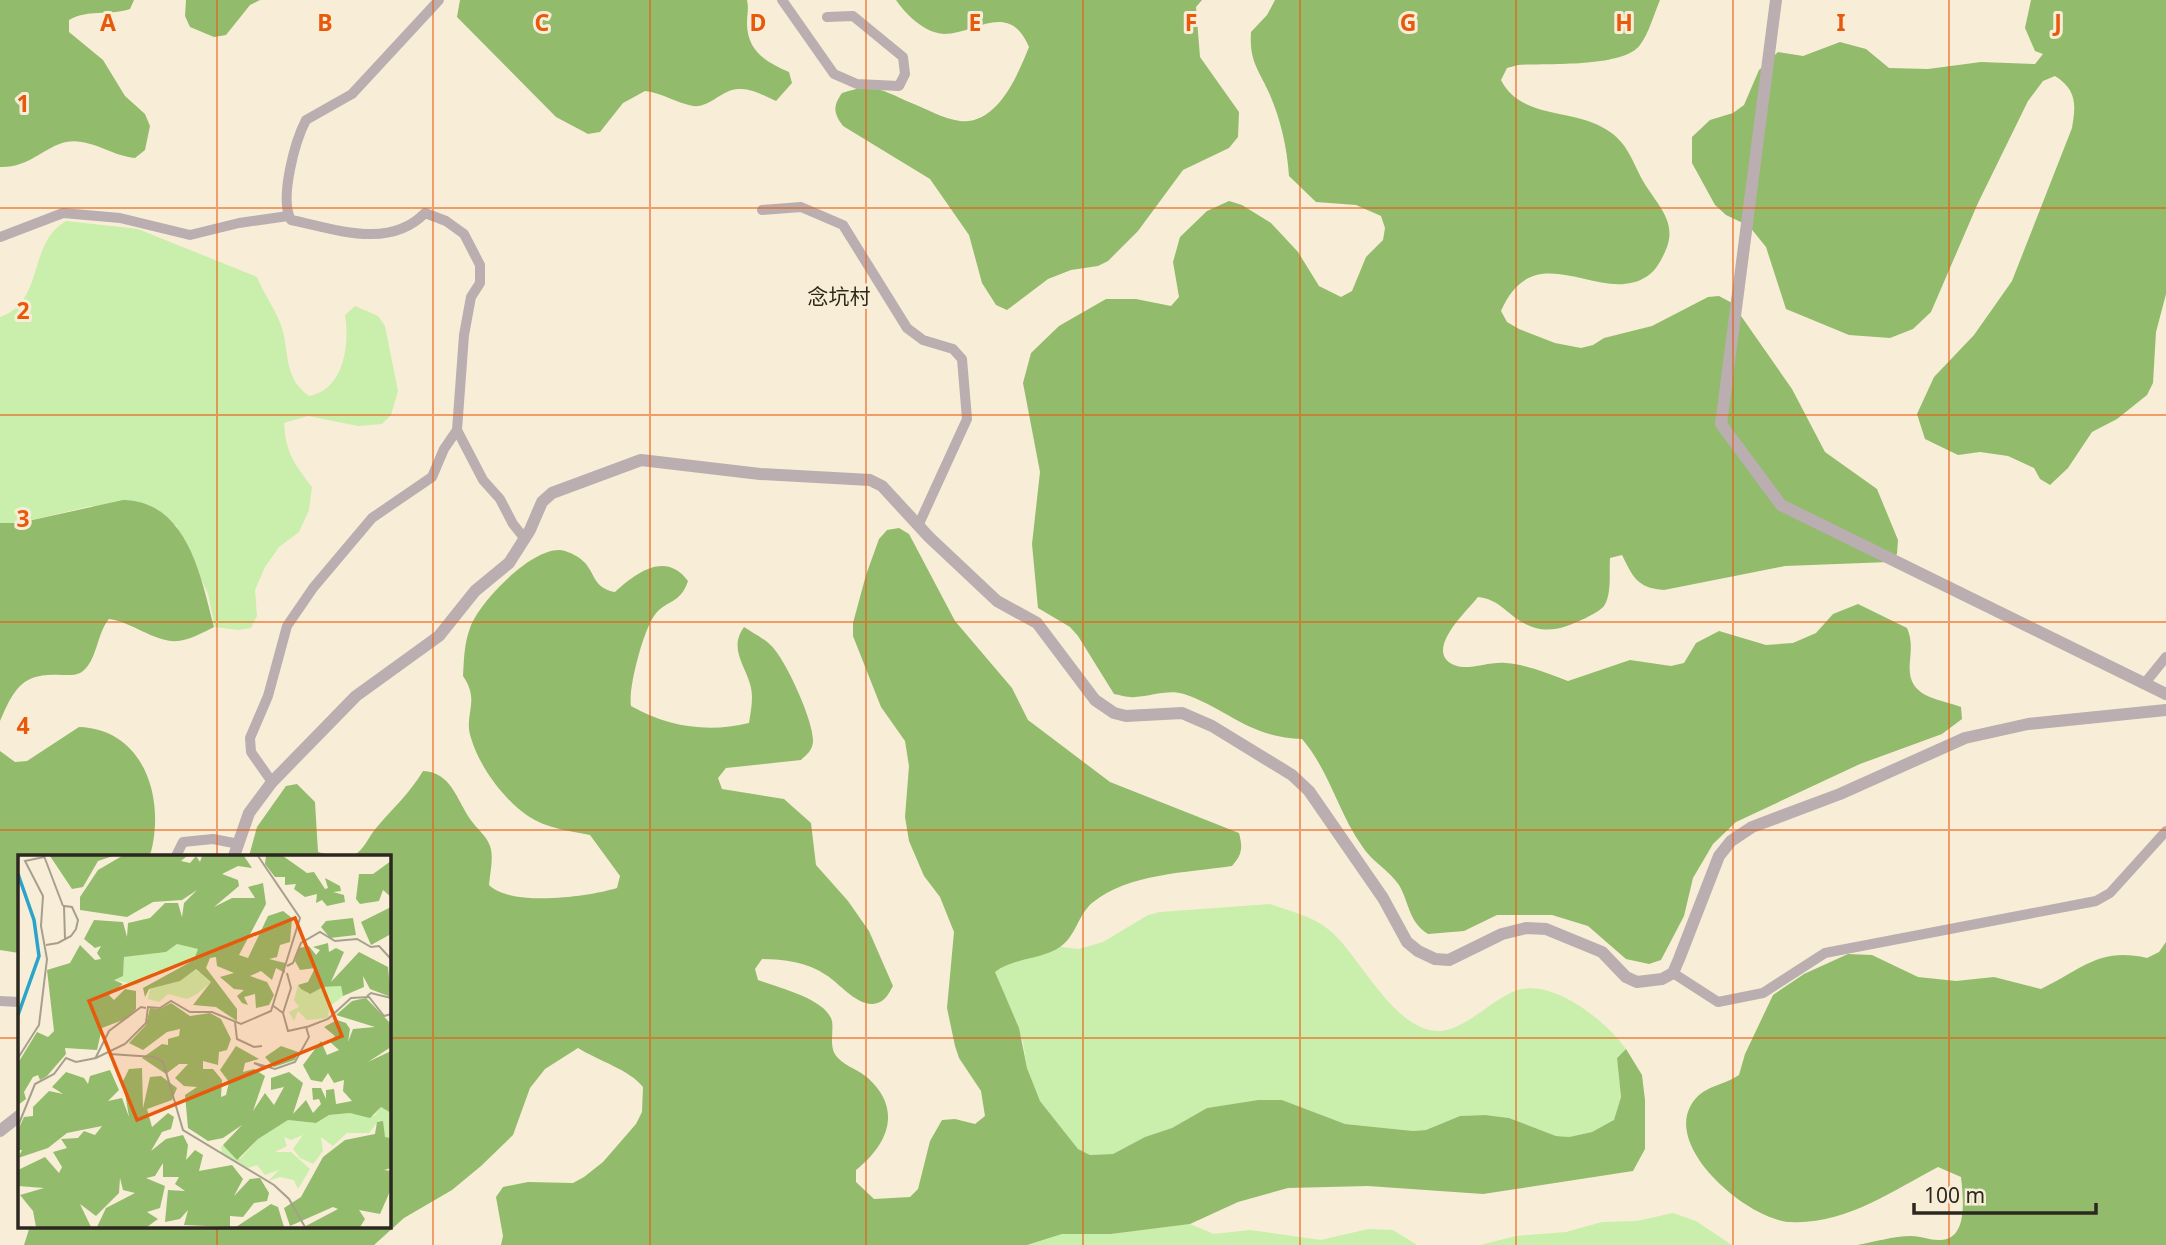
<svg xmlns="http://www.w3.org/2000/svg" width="2166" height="1245" font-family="'Noto Sans','Noto Sans SC',sans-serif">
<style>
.green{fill:#caeeab}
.forest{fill:#92bb6c}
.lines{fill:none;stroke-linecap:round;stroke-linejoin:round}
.minor{stroke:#baaeb1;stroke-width:10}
.tertiary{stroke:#baaeb1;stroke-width:12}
.grid{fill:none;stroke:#e8590c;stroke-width:2;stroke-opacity:0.55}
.labels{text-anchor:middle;stroke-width:6;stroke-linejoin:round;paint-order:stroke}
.quarter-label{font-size:21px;fill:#302917;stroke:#f8eed7}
.inset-river{fill:none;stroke:#2aa4c9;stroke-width:3.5}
.inset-road{fill:none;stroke:#a69f8e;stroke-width:2}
.view{fill:#e8590c;fill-opacity:0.15;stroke:#e8590c;stroke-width:3.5}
.inset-edge{fill:none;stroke:#2c2820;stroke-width:3.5}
.grid-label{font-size:23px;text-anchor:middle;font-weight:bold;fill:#e8590c;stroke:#f8eed7;stroke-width:6;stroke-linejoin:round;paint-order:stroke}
</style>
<rect width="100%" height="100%" fill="#f8eed7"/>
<!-- green -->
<path class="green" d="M66,221l72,8 119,48c7,18 22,37 26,55 6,24 2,47 26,64 35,-6 41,-52 36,-81l10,-9 23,10 7,10 13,65 -7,24 -9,9 -24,2 -50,-10 -24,7c2,31 10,40 28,64l-3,23 -10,22 -20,15 -14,20 -10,23 2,26 -6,12 -13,2 -23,-3 -7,-33 -32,-69 -85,-19 -72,17h-19v-206c45,-15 27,-74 66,-96z
M1270,904c19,7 42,12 58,25 32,25 65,103 112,102 24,-1 52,-31 75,-40 37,-14 91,30 111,58l-9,9 4,39 -7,24 -22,11 -23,5 -13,-1 -47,-18 -24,-3 -25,1 -34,14 -13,1 -68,-7 -63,-24h-24l-51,8 -35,20 -27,9 -32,17 -23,1 -12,-6 -38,-48 -13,-33 -4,-26 -28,-70 10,-7 56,-18 18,2 24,-7 45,-27 12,-3z
M1673,1213l23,8 36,24h-252l36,-9 50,-4 36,-10 35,-1z
M1190,1224l24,10 36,-4 71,10 47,-11 25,1 24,15h-390l35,-11h49z"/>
<!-- forest -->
<path class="forest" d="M0,0h134l-4,9c-22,7 -43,0 -61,11v12l34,28 22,36 20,18 5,12 -5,24 -10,8c-23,-2 -46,-21 -69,-16 -22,5 -37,26 -66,25z
M186,0h74l-10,5 -24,30 -12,2 -24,-10 -5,-11z
M460,0h287c2,9 0,14 0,23 0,28 19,39 42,49l3,11 -16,18c-12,-5 -24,-13 -37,-12 -17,0 -29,19 -46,17 -16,-3 -31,-13 -48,-15l-22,12 -23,29 -12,2 -32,-17 -99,-100z
M896,0h306l-6,7 4,50 39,55 -1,25 -9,11 -46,22 -45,61 -30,30 -10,5 -27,4 -23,9 -41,31 -11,-5 -14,-22 -13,-48 -39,-56 -87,-53c-10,-13 -10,-20 -1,-33 8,-2 18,-6 26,-5 14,0 29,9 41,14 16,6 34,17 51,19 38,4 58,-47 69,-74 -20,-47 -53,-13 -85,-13 -19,-1 -38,-19 -48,-34z
M1275,0h385c-6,14 -11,33 -20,45 -17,23 -94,18 -122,20l-11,3 -6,12c20,40 73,28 106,50 21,13 25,31 36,51 14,24 36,41 22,71 -5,10 -9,19 -19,25 -47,29 -111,-44 -145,34l6,11 12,7 36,14 26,5 12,-3 11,-7 48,-12 56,-29 11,-1 13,7 60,86 33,63 52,37 21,51 -1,14 -8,8 -104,4 -121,24c-27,-2 -31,-13 -42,-35l-12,3c-1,14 2,36 -6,48 -4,5 -13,9 -18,12 -24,11 -42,18 -66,3 -15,-10 -23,-22 -42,-24 -11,14 -58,57 -21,69 13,4 34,-5 49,-3 22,2 41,10 62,18l62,-21 41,6 13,-3 12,-20 23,-12 47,14 27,-2 23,-10 17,-19 25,-10 49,24c5,12 4,20 3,33 -4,36 23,36 51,46l1,12 -20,15 -82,30 -124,58 -23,22 -20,34 -9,38 -23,44 -12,4 -23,-5 -38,-33 -36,-11h-55l-33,16 -36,3c-20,-13 -18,-30 -29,-49 -10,-15 -28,-24 -37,-39 -24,-34 -33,-76 -60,-107 -52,-1 -74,-30 -118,-45 -16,-5 -32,2 -49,3 -6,1 -15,-2 -21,-3l-36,-58 -8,-9 -32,-19 -6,-64 8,-72 -17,-89 8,-30 28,-27 47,-27h30l35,7 8,-9 -6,-35 7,-25 27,-26 22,-10 13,4 29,18 27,29 21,34 22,11 11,-6 14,-34 17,-17 2,-12 -4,-12 -25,-11 -40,-3 -27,-26c-2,-29 -8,-55 -19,-81 -11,-25 -21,-33 -19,-63l16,-17z
M2031,0h135v294l-10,38 -3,51 -6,12 -30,24 -25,13 -24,36 -18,17 -10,-6 -6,-11 -26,-12 -28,-4 -22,3 -33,-16 -8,-25 17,-37 40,-42 38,-54 60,-153c4,-23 5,-38 -17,-52l-12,5 -15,20 -50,102 -47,109 -18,17 -23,9 -41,-3 -63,-26 -20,-62 -17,-21 -23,-11 -11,-10 -23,-42v-26l18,-17 23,-7 11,-8 15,-35 19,-18 25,4 37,-14 26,7 23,19 39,1 53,-7 54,2 8,-10 -8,-3 -10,-23z
M123,500c65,1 78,78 91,127 -10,5 -24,13 -36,14 -23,2 -45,-19 -69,-22 -12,14 -12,41 -26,52 -6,5 -15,4 -21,4 -40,-3 -48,14 -62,46v-198h19z
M899,528l10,6 46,87 57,67 16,32 82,62 129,51c4,15 3,22 -7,33 -46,7 -103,7 -140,37 -14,12 -16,33 -32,44 -19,13 -45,10 -65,25l24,56 8,40 13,33 38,48 12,6 23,-1 32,-17 27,-9 35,-20 51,-8h24l63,24 68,7 13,-1 34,-14 25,-1 24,3 47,18 13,1 23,-5 22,-12 7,-23 -4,-39 9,-9 16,26 3,25v49l-12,22 -150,23 -115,-8 -80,2 -50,14 -48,22 -79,10h-49l-35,11h-526l2,-9 -7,-39 7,-10 25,-5 45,1 11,-6 19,-15 33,-38 6,-12 1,-25c-13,-17 -46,-27 -65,-39l-33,21 -15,19 -17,47 -32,31 -29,24 -48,28 -30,27h-350l6,-19h358v-370h-35c12,-7 15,-19 24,-29 16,-19 33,-34 46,-56 28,1 34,29 47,48 7,10 16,16 20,27 4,11 0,27 -1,39 22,22 99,12 128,3l3,-12 -30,-41c-20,-4 -45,-7 -62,-19 -24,-16 -49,-50 -57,-78 -8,-24 10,-36 -8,-62 1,-16 1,-32 7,-48 8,-25 66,-86 95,-77 36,12 20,35 50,41 22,-20 51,-41 73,-11 -8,24 -22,18 -34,35 -11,16 -26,72 -23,90 37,21 77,27 118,17 2,-13 5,-26 1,-39 -6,-21 -21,-36 -6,-57 10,7 24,13 31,23 13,16 39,72 38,92 -1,9 -6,12 -12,18l-75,8 -8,10 4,11 62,10 27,24 5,42 32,36 21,30 24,55c-5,9 -9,17 -20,18 -17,1 -34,-21 -47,-29 -19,-13 -42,-16 -64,-16l-7,10 3,11c19,7 69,19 74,41 2,12 -4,27 6,37 8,9 22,12 31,21 34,32 18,66 -13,91v12l18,17 36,-2 8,-8 12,-48 12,-21 13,-1 20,5 10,-8 -4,-25 -22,-33 -4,-12 -8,-38 7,-76 -14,-35 -16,-21 -15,-35 -4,-24 4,-51 -4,-25 -24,-34 -28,-71v-13l13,-48 13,-36 8,-9z
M79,727c65,2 86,71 72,125l-3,4h-129v97l-19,-3v-199l15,11 12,-1z
M297,784l18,18 3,50 16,4h-85l8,-29 29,-41z
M2166,942v303h-309c18,-3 36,-9 54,-9 10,0 18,4 28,4 30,1 24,-44 22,-63l-23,-10c-46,24 -93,58 -148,55 -41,-2 -125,-72 -99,-117 12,-20 30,-18 48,-30l6,-21 28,-59 31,-21 44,-20 24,1 46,22 38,4 38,-4 47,12c42,-20 58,-42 106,-31l12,-6z"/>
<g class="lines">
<!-- minor -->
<path class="minor" d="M439,0l-87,94 -46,26c-11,21 -27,79 -15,100 44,9 98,30 134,-7l21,8 18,13 16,31v18l-9,14 -7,38 -7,95 26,50 17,19 13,25 12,15
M782,0l52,74 23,10 42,2 6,-12 -2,-17 -50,-41 -26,1
M762,210l39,-3 42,18 64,103 16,12 30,9 9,10 5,60 -49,107
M0,237l63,-24 57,5 70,17 49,-12 49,-7
M2145,683l21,-26
M272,782l-21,-30 -1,-14 18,-42 19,-70 26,-38 59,-70 60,-41 12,-28 13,-19
M176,856l7,-14 30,-3 26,5
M1673,973l45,29 45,-9 62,-40 271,-52 14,-8 56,-62
M0,1001l19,1"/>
<!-- tertiary -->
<path class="tertiary" d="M1776,0l-55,424 60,81 385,189
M234,856l15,-43 23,-31 84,-86 83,-60 36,-45 34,-28 21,-33 12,-28 10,-9 89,-33 119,14 110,6 12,6 47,51 68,64 40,22 58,77 19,13 12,3 56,-3 30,13 80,49 17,16 74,107 24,44 11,9 17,8 14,1 53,-26 24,-6 20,1 56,23 24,25 11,5 25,-3 11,-6 6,-14 40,-103 12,-15 21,-14 88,-33 125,-56 63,-14 138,-14
M0,1131l19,-15"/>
</g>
<!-- grid -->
<path class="grid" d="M217,0v856M433,0v1245M650,0v1245M866,0v1245M1083,0v1245M1300,0v1245M1516,0v1245M1733,0v1245M1949,0v1245M0,208h2166M0,415h2166M0,622h2166M0,830h2166M0,1038h19M388,1038h1778M217,1226v19"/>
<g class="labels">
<!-- quarter labels -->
<g class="quarter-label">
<text x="839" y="304">念坑村</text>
</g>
</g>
<!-- overview -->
<g transform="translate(18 855)">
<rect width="373" height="373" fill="#f8eed7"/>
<path d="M159,89l21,5 -1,9 -34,15 -7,-2 -19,14 -23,-5 9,-8 1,-15 42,-5zM177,114l16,13 -14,12 -10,5 -19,-5 -9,8 -11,-3 2,-10 31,-9zM280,130l10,9 15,-7 18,-1 2,10 -14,11 -1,11 -21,2 -9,-9 -4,10 -5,-9 10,-5 -5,-7zM363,252l10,6v25l-6,-1 -6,-17 -10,13h-22l-14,13 -12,-9 2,14 -10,13 -13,-6 -7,-9 10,-14 -12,5 -7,-3 3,9 -12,6h16l19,17 -12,20 -4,-9 -14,-3 -12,4 11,-11 -14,5 -8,-10 -9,3 -26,-14 -1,-8 6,-1 13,14 18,-20 30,-19 28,3 13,-8 21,-2 24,3z" fill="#caeeab"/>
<path d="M32,1h63l-15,5 -15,26 -11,2zM104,1h65l-6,5 9,2 6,-7 4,6 2,-6h42l8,12 -14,-2 -16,8 16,6 1,6 -25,21 18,-9h23l-7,-11 15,-4 3,21 -27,51 9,3 20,-42 15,-5 9,7 -2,24 -10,3 -3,12 -8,2 16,4v10l-9,-5 -4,12 -11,-9 -11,5 17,6 7,13 -5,10 -13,3 -1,-14 -11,3 4,8 -6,-2 -5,-7 7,-6 -10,-1 -14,-12 14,-4 -17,-7 -1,-9 -6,1 -4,10 31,41v12l-21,-14 -23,-2 18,-23 -15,-13 -16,12 -31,8 -4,8 -2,-9 51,-28 4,-11 -21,-5 -11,8 -42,5 -1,19 -9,4 9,4 -14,11 5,5 11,-11 11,2v18l-8,9 -26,10 -5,22 -32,-2 1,6 -19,22 -7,4 -2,-5 -5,2 -9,15 2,7 -8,6v-42l19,-31 11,5 6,-6 -7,-61 23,-7 10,-18 15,15 6,-1 -4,-6 4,-7 -6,2 -11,-9 10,-19 29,2 4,15 1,-14 22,-5 15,-15h13l4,14 2,-14 13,-13 -15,10 -29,2 -26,15 -47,-7v-13l18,-27zM248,1h17l24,17 7,-1 11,17 3,-1 -3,-10 15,8 1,5 -8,1 11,3 1,7 -18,4 -5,-6 -6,3 1,-9 -12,3 -11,-8 2,-5 -11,1v-8h-10l-10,-13zM373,6v36l-8,-7 -4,11 -19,3 -4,-5 3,-25h14zM373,52v27l-20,11 -10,-23zM335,63l3,17 -26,3 -9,-11 5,-6zM310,88l1,9 7,-4 8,4 -13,30 28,-30 29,15 3,30 -21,-8 -7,-13 1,11 -21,9 -2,-10 -18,1 -13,7 -9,-5 -3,-4 10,-3 7,-14 -15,2 -5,-9 4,-13 10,-2 7,9 4,-5 -7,-3zM348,143l25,26v23l-23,15 23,-11v62l-10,-6 -11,11 -20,-5 -21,2 -13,8 -28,-3 -30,19 -21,21 -14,-15 19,-20 -19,13 -15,3 -20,-13 -3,-33 12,-8 -13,-1 -9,-8 13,-14h-9l-13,10 -24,-16 20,-14 6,1v-6l11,-3 1,-7 -13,3 -24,18 -14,-7 17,-18 4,-17 10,1 11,-6 19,13 20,-3 11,6 10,20 -4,11 -8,2 -1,13 -15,-4v8h10l9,11 -1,17 5,-2 3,-13 -9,-12 16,-24 23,13 -14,4 -2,9 11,-3 11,7 -12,35 12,-18 9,12 10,-18 -13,3v-12l18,-6 14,11 -10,31 13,-14 7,13 8,-9 -2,-5 -6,1 -1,-12h9l5,11v-9l8,-1 2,15 16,-3 -9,-10 1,-11 -10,3 -6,-10 -6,9 -11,-2 -8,-15 18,-24 6,14 12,-5 -9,-8 5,-6 -11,-9 13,-7 9,3 4,6 -2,13 5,-13 22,-2 -39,-12 16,-14zM263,191l17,6 -3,8 -21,7 -9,-10zM124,213l1,40 7,-31 11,-1 16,12 -5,12 -25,9 5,18 16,-14 6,4 -3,12 -9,3 -11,19 15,-12 17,-4 5,10 -2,15 9,-10 8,5 -4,16 33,-6 11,14 -9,17 16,-17 10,-1 9,15 -2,8 -13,2 -11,14 -13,-1v11l-46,-2 4,-15 -8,9 -15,3 3,-32 17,1 -10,-7 4,-7h-16v-14l-8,13 -9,2 19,8 -5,22 -13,4 11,7 -11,8h-50l9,-19 29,-15 -12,-3 -3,-12 -1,15 -23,23 -16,-12 11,23h-55l-3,-16 -13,-16 24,-7 -26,-2v-16l27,-13 14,16 3,-6 -9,-15 14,-4 -6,-9 17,-1 6,-7 11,4 7,-9 -35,7 -19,15 -30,10 4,-8h-4v-20l6,-13 9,-1v-9l16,-16 14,3 -11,-7 14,-15 18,6 4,6 2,-8 20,-6 9,20 -11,11 14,-3 7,19 -6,-36 6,-12zM365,266l2,16 6,1v30l-7,2 7,1v18l-11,25 -21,-4 6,9 -5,8h-56l34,-18 -5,-2 -43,19 -6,-18 17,-11 22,-40 22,-17 30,-6 2,-12zM253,349l7,3 6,20h-48z" fill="#92bb6c"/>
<path class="inset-river" d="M0,19l16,46 5,36 -21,59"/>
<path class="inset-road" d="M26,1l19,50M28,90l12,-2 13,-7 5,-7 2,-9 -6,-13 -8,-1 1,33M269,111l6,-3 8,-20 19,-11 15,9 22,-2 14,8 8,-1 12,13M349,141l4,-3 20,5M265,158l8,-25 -4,-15M217,167l2,17 17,8 8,-1M289,172l21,-8 23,-21 18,-1 15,19 7,-2M92,199l44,3 9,5 20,68 91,55 15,14 16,28M0,203l21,-33 8,-66 -6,-33 2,-30 -18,-35 19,-4M77,204l14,-28 32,-24 5,1M245,212l-9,-4 21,6 20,-7 14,-25 -3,-10 -18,4 -5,-18 -11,-8M0,271l17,-42 19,-10 12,-16 10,4 20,-4 29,-14 21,-21 2,-16 12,1 11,-7 19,11h22l29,12 30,-13 29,-93 -42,-62"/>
<path class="view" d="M277,63l47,118 -205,84 -48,-119z"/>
<rect width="373" height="373" class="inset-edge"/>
</g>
<g class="grid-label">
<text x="108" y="31">A</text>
<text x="325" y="31">B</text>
<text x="542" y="31">C</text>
<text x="758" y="31">D</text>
<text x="975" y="31">E</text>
<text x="1191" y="31">F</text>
<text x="1408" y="31">G</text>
<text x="1624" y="31">H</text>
<text x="1841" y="31">I</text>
<text x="2058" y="31">J</text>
<text x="23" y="112">1</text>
<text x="23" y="319">2</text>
<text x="23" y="527">3</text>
<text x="23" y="734">4</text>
</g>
<!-- scale -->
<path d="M1914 1203v10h182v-10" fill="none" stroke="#2c2820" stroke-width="3.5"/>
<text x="1924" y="1203" font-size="21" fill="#2c2820" stroke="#f8eed7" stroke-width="5" paint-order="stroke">100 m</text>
</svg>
